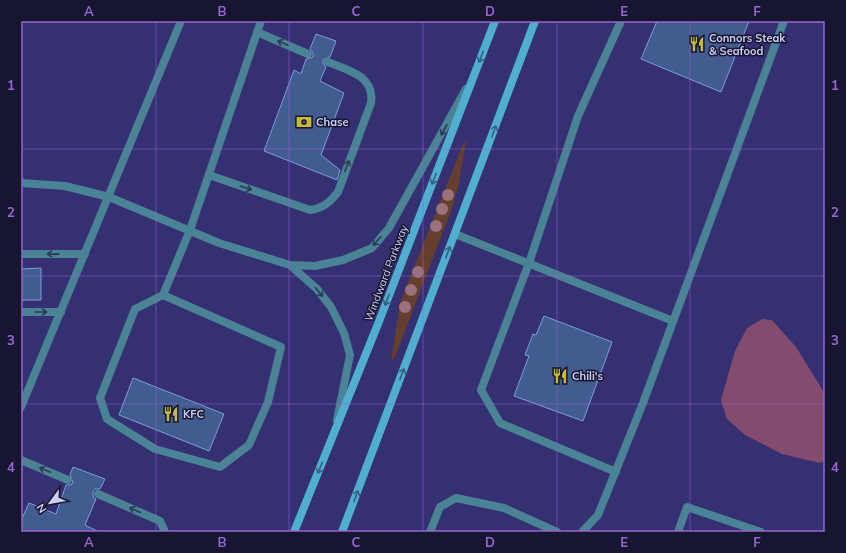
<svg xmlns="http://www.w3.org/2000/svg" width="846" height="553" font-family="Mulish,sans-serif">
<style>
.built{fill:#353072}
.green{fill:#653e2e}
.water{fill:#834c6f}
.building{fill:#425c8f;stroke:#7c9ddc}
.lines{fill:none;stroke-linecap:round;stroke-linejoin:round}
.lane{stroke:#4a8296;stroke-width:8}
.secondary{stroke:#50afcf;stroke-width:8}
.tree{fill:#9b717c}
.oneway{stroke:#293c54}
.oneway2{stroke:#346280}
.grid{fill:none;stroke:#9865d2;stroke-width:1;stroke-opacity:0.55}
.labels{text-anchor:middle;stroke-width:3;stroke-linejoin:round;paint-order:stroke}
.poi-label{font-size:11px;font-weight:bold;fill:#cdd0f4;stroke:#171630;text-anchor:start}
.street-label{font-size:11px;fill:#cdd0f4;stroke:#171630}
.neatline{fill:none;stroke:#9865d2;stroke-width:1.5}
.grid-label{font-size:13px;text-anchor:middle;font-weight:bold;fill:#9865d2}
</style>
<rect width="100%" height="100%" fill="#2d2863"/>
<!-- built -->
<path class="built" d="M21,21h804v511h-804z"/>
<!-- green -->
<path class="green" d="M466,141l-8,47 -7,23 -56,146 -4,4 9,-58 63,-159z"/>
<!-- water -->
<path class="water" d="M762,319l10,1 24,27 29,47v66l-5,3 -38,-9 -37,-19 -18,-16 -6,-19 14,-49 12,-23z"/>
<!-- building -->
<path class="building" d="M657,21h92l-28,71 -80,-33z
M316,34l20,7 -6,16 -7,3v3l3,4 -6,14 24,12 -23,62 19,15 -3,10 -73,-29 30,-81 7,4 5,-15 7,-2v-4l-3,-4z
M41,268v32h-20v-31z
M544,316l68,26 -29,79 -69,-25 15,-40 -4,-1 8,-21 3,1z
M133,378l91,36 -15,37 -90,-36z
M73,467l32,12 -5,10h-5l-2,3v5l3,2 -11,26 14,7h-78v-11l8,-18 27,11 10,-29h5l2,-3 -3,-7z"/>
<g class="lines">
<!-- lane -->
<path class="lane" d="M257,32l51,22
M209,175l101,35c14,-2 20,-8 28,-18l33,-89c4,-27 -23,-33 -43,-41
M21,183l44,3 44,11 110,46 71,22 25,1 28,-6 29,-12 17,-20 77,-139
M455,234l218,87
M21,254h64
M290,265l27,24 14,18 13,26 6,22 -13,65
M163,295l118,52 -13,55 -19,43 -29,22 -65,-18 -48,-30 -7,-21 35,-89z
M163,295l27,-65 71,-209
M21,312h40
M21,407l160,-386
M21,460l47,20
M616,472l-116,-49 -19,-33 48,-127 49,-147 43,-95
M98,494l62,27 5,11
M430,532l10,-25 16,-9 48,10 53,24
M582,532l16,-17 45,-112 141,-382
M678,532l9,-25 74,25"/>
<!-- secondary -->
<path class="secondary" d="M294,532l84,-208 117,-303
M342,532l193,-511"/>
</g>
<!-- trees -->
<g class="tree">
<circle cx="448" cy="195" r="6"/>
<circle cx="442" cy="209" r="6"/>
<circle cx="436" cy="226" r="6"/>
<circle cx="418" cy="272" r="6"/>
<circle cx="411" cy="290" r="6"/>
<circle cx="405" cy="307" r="6"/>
</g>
<!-- one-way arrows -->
<defs><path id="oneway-shaft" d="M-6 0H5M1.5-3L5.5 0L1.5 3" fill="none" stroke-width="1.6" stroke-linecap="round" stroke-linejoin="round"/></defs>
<g class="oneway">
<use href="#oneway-shaft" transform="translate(283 43) rotate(-156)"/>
<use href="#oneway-shaft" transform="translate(444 130) rotate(119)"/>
<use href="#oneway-shaft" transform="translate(347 166) rotate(-69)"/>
<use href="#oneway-shaft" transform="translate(246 188) rotate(19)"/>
<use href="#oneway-shaft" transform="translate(377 241) rotate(132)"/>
<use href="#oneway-shaft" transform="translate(53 254) rotate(-179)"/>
<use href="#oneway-shaft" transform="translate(319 292) rotate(50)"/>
<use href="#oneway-shaft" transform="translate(41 312)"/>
<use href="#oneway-shaft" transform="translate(45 470) rotate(-157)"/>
<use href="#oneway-shaft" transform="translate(135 510) rotate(-156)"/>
</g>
<g class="oneway2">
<use href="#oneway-shaft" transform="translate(481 57) rotate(111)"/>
<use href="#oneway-shaft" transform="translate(494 131) rotate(-70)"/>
<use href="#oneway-shaft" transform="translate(434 179) rotate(111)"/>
<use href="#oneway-shaft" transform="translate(448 252) rotate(-70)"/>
<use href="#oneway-shaft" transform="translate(387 300) rotate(111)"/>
<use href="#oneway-shaft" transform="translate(402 374) rotate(-69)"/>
<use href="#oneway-shaft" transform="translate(320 468) rotate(112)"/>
<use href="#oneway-shaft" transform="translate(356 496) rotate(-69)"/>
</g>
<!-- grid -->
<path class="grid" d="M156,21v511M289,21v511M423,21v511M557,21v511M690,21v511M21,149h804M21,276h804M21,404h804"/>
<!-- icons -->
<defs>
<symbol id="restaurant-bare" viewBox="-9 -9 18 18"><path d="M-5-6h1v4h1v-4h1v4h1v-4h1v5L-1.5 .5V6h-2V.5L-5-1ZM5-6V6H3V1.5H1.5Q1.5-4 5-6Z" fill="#c9ba3a" stroke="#171630" stroke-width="2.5" paint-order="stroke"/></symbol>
<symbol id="bank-bare" viewBox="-9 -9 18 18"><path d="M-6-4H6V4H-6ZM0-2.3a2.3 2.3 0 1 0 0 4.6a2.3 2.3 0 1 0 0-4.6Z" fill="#c9ba3a" stroke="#171630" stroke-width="2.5" paint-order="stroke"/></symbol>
</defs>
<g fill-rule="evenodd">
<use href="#restaurant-bare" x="686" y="33" width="22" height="22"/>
<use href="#bank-bare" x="293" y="111" width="22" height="22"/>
<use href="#restaurant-bare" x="549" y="365" width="22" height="22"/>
<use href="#restaurant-bare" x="160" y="403" width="22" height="22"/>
</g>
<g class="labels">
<!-- poi labels -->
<g class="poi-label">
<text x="709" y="42">Connors Steak<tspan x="709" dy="13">&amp; Seafood</tspan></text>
<text x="316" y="126">Chase</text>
<text x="572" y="380">Chili's</text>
<text x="183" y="418">KFC</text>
</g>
<!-- street labels -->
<g class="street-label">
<text transform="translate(386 273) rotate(-69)" y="4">Windward Parkway</text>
</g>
</g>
<!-- border -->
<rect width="846" height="553" fill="none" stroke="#171630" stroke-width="44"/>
<!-- north arrow -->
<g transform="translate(50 503) rotate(238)" stroke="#171630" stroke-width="3" paint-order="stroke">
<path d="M0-3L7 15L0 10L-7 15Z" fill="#cdd0f4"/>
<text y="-6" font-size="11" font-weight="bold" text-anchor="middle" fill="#cdd0f4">N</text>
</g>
<rect x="22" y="22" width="802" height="509" class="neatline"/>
<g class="grid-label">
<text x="89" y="16">A</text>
<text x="222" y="16">B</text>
<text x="356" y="16">C</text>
<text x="490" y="16">D</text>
<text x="624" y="16">E</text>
<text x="757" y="16">F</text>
<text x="11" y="90">1</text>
<text x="835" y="90">1</text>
<text x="11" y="217">2</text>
<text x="835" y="217">2</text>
<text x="11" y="345">3</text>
<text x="835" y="345">3</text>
<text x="11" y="472">4</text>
<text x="835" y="472">4</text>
<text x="89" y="547">A</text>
<text x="222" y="547">B</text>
<text x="356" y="547">C</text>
<text x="490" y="547">D</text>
<text x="624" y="547">E</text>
<text x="757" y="547">F</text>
</g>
</svg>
